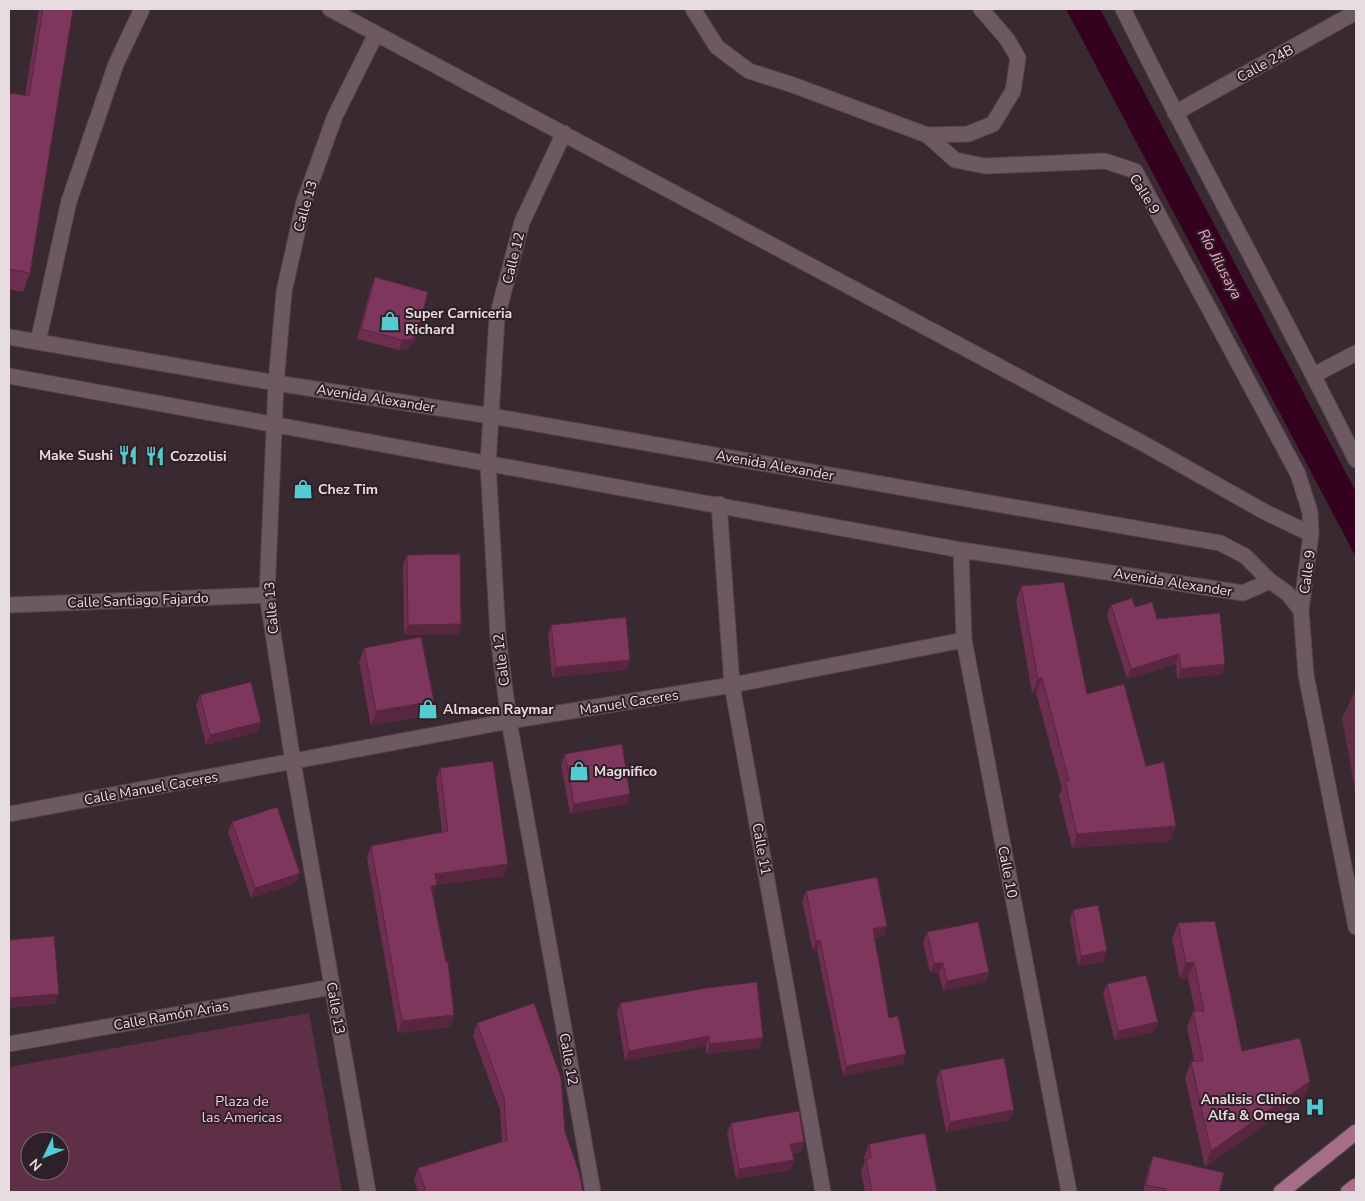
<svg xmlns="http://www.w3.org/2000/svg" width="1365" height="1201" font-family="'Nunito Sans',sans-serif">
<style>
.green{fill:#5f2e47;fill-rule:evenodd}
.water{fill:#34011f}
.lines{fill:none;stroke-linecap:round;stroke-linejoin:round}
.minor-casing{stroke:#54464c;stroke-width:17}
.major-casing{stroke:#54464c;stroke-width:17}
.minor{stroke:#6c5961;stroke-width:15}
.major{stroke:#a76e89;stroke-width:15}
.wall{fill:#6d2e4f}
.shaded-wall{fill:#592640}
.building{fill:#7f365c;stroke:#592640}
.labels{text-anchor:middle;stroke-width:4;stroke-linejoin:round;paint-order:stroke}
.street-label{font-size:14px;fill:#e7dce0;stroke:#2f1f26}
.poi-label{font-size:14px;font-weight:bold;fill:#e7dce0;stroke:#2f1f26;text-anchor:start}
.park-label{font-size:14px;fill:#f6c9dc;stroke:#2f1f26}
.water-label{font-size:15px;font-style:italic;fill:#f6a0c9;stroke:#2f1f26}
</style>
<rect width="100%" height="100%" fill="#392930"/>
<!-- green -->
<path class="green" d="M1356,693v103l-14,-78 11,-23z
M309,1013l33,179h-333v-125zM30,1141h30v30h-30z"/>
<!-- water -->
<path class="water" d="M1066,9h34l256,483v65z"/>
<g class="lines">
<defs>
<path id="minor" d="M330,9l816,436 119,67 46,22
M693,9l24,38 32,24 44,14 134,50 28,25 30,6 120,-5 30,10 163,303 12,38 1,22 -10,76
M1123,9c75,152 158,299 233,451
M1175,113l181,-101
M564,133l-42,89 -25,95 -9,147 10,172 11,85 84,471
M927,135l41,-1 25,-10 20,-33 5,-33 -11,-19 -26,-30
M9,337l267,46 215,33 729,127 25,13 25,25 17,12 14,17 5,65 50,252
M38,342l31,-141 47,-137 26,-55
M1314,375l42,-22
M9,376l952,174 282,43 27,-12
M719,504l13,181 91,507
M961,550l3,90 105,552
M9,605l258,-10
M9,814l500,-93 223,-36 232,-45
M9,1044l323,-57
M368,1192l-75,-430 -26,-167 9,-212 8,-91 20,-90 31,-86 41,-82"/>
<path id="major" d="M1281,1192l75,-60
M1348,1192l8,-6"/>
</defs>
<!-- minor casing -->
<use href="#minor" class="minor-casing"/>
<!-- major casing -->
<use href="#major" class="major-casing"/>
<!-- minor -->
<use href="#minor" class="minor"/>
<!-- major -->
<use href="#major" class="major"/>
</g>
<!-- wall -->
<path class="wall" d="M39,9h34l-43,264 -7,19 -14,-3v-196l16,2z
M375,277l40,63 -7,9 -9,1 -42,-11 14,-52z
M407,555l54,69 -3,10 -54,1 -1,-70z
M1021,586l66,108 59,72 25,75 -99,7 -13,-52 3,-7 -26,-96h-4l-16,-92z
M1111,605l24,2 22,12 68,45 -3,10 -45,5 -1,-15 -49,15 -20,-64z
M551,625l76,45 -75,7 -4,-42z
M364,648l70,53 -6,14 -57,11 -12,-64z
M200,695l61,27 -4,10 -51,13 -10,-40z
M565,754l62,50 -57,10 -9,-50z
M440,768l64,108 -67,9 -4,11 21,119 -4,12 -52,6 -31,-175 4,-12 71,-14 -6,-52z
M232,822l64,61 -45,15 -23,-66z
M806,891l78,45 -10,2 15,80 17,36 -3,10 -60,12 -26,-126 -4,1 -11,-50z
M1073,910l31,51 -26,5 -8,-46z
M1178,923l64,128 68,30 -6,16 -99,70 -20,-89 6,-16 3,-1 -7,-34 6,-16h2l-7,-33 -8,1 -8,-40z
M927,932l62,40 -4,10 -42,9 -4,-18h-9l-7,-31z
M1107,984l47,48 -39,9 -12,-47z
M620,1003l140,45 -54,6v-8l-81,15 -8,-48z
M477,1023l88,109 18,60h-165l-4,-12 4,-12 84,-26 -2,-32 -27,-74z
M940,1070l70,50 -64,12 -10,-52z
M731,1123l73,19 -3,10 -9,1 2,7 -4,10 -54,9 -9,-46z
M869,1144l68,48h-72l-4,-20 4,-11 -1,-4z
M1153,1156l66,36h-76l6,-26z"/>
<!-- shaded-wall -->
<path class="shaded-wall" d="M418,330l-3,10 -7,9 -9,1 3,-10z
M461,624l-3,10 -54,1 4,-10z
M1179,654l-3,10 -49,15 4,-10z
M630,660l-3,10 -75,7 4,-10z
M1225,664l-3,10 -45,5 4,-10z
M1042,678l-6,15h-4l6,-14z
M434,701l-6,14 -57,11 5,-15z
M261,722l-4,10 -51,13 4,-10z
M630,794l-3,10 -57,10 4,-10z
M1176,826l-5,15 -99,7 5,-14z
M508,864l-4,12 -74,10 5,-12z
M300,873l-4,10 -45,15 4,-10z
M437,885l-4,12 -2,-11z
M887,926l-3,10 -15,3 4,-10z
M820,940l-3,10 -4,1 3,-10z
M1107,951l-3,10 -26,5 3,-10z
M1194,962l-6,16 -8,1 6,-16z
M934,963h9l-4,10h-9z
M989,972l-4,10 -42,9 4,-10z
M59,994l-4,10 -46,4v-10z
M454,1015l-4,12 -52,6 4,-12z
M1158,1022l-4,10 -39,9 3,-10z
M709,1036l-3,10 -81,15 4,-10z
M763,1038l-3,10 -54,6 4,-10z
M906,1054l-3,10 -60,12 3,-10z
M1310,1081l-6,16 -99,70 6,-16z
M1014,1110l-4,10 -64,12 4,-10z
M804,1142l-3,10 -14,2 3,-10z
M794,1160l-4,10 -54,9 3,-10z"/>
<!-- building -->
<path class="building" d="M43,9h30l-43,264 -21,-4v-176l20,3z
M375,277l53,15 -10,38 -6,9 -10,1 -41,-11z
M460,554l1,70 -53,1 -1,-70z
M1064,582l23,112 37,-10 22,82 18,-4 12,64 -99,8 -12,-53h4l-27,-103 -4,1 -17,-93z
M1132,598l3,9 17,-5 5,17 63,-6 5,51 -44,5 -2,-15 -48,15 -20,-64z
M626,617l4,43 -74,7 -5,-42z
M421,637l13,64 -58,10 -12,-63z
M251,682l10,40 -51,13 -10,-40z
M622,744l8,50 -56,10 -9,-50z
M493,761l15,103 -73,10 2,11 -6,1 15,76h2l6,53 -52,6 -31,-175 77,-15 -8,-63z
M277,807l23,66 -45,15 -23,-66z
M877,877l10,49 -14,3 16,89 9,-2 8,38 -60,12 -26,-126 -4,1 -10,-50z
M1098,905l9,46 -26,5 -8,-46z
M1215,921l27,130 58,-13 10,43 -99,70 -20,-89 12,-2 -10,-49h11l-10,-49 -8,1 -8,-40z
M978,922l11,50 -42,9 -4,-18h-9l-7,-31z
M54,936l5,58 -50,4v-58z
M1146,975l12,47 -40,9 -11,-47z
M757,982l6,56 -53,6 -1,-8 -80,15 -9,-48 87,-15z
M534,1003l27,75 4,54 14,40 4,20h-157l-8,-24 89,-28 -3,-42 -27,-75z
M1004,1058l10,52 -64,12 -10,-52z
M799,1111l5,31 -14,2 4,16 -55,9 -8,-46z
M925,1133l12,59h-65l-6,-33 5,-1 -2,-14z
M1153,1156l71,17 -5,19h-54l1,-3 -20,-4z"/>
<!-- icons -->
<defs>
<symbol id="shop-bare" viewBox="-9 -9 18 18"><path d="M-5-2.5h2.3a2.7 3.5 0 0 1 5.4 0H5L5.5 6h-11ZM-1.5-2.5h3a1.5 2.3 0 0 0-3 0Z" fill="#51ccd3" stroke="#2f1f26" stroke-width="2.5" paint-order="stroke"/></symbol>
<symbol id="restaurant-bare" viewBox="-9 -9 18 18"><path d="M-5-6h1v4h1v-4h1v4h1v-4h1v5L-1.5 .5V6h-2V.5L-5-1ZM5-6V6H3V1.5H1.5Q1.5-4 5-6Z" fill="#51ccd3" stroke="#2f1f26" stroke-width="2.5" paint-order="stroke"/></symbol>
<symbol id="hospital-bare" viewBox="-9 -9 18 18"><path d="M-5-5h3v3.5h4V-5h3V5h-3V1.5h-4V5h-3Z" fill="#51ccd3" stroke="#2f1f26" stroke-width="2.5" paint-order="stroke"/></symbol>
</defs>
<g fill-rule="evenodd">
<use href="#shop-bare" x="376" y="307" width="28" height="28"/>
<use href="#restaurant-bare" x="114" y="441" width="28" height="28"/>
<use href="#restaurant-bare" x="141" y="442" width="28" height="28"/>
<use href="#shop-bare" x="289" y="475" width="28" height="28"/>
<use href="#shop-bare" x="414" y="695" width="28" height="28"/>
<use href="#shop-bare" x="565" y="757" width="28" height="28"/>
<use href="#hospital-bare" x="1301" y="1093" width="28" height="28"/>
</g>
<g class="labels">
<!-- street labels -->
<g class="street-label">
<text transform="translate(1265 63) rotate(-29)" y="5">Calle 24B</text>
<text transform="translate(1145 194) rotate(58)" y="5">Calle 9</text>
<text transform="translate(305 206) rotate(-74)" y="5">Calle 13</text>
<text transform="translate(513 258) rotate(-76)" y="5">Calle 12</text>
<text transform="translate(376 398) rotate(9)" y="5">Avenida Alexander</text>
<text transform="translate(775 465) rotate(10)" y="5">Avenida Alexander</text>
<text transform="translate(1307 572) rotate(-82)" y="5">Calle 9</text>
<text transform="translate(1173 582) rotate(9)" y="5">Avenida Alexander</text>
<text transform="translate(138 600) rotate(-2)" y="5">Calle Santiago Fajardo</text>
<text transform="translate(271 608) rotate(-95)" y="5">Calle 13</text>
<text transform="translate(501 660) rotate(-97)" y="5">Calle 12</text>
<text transform="translate(629 702) rotate(-9)" y="5">Manuel Caceres</text>
<text transform="translate(151 788) rotate(-10)" y="5">Calle Manuel Caceres</text>
<text transform="translate(762 849) rotate(80)" y="5">Calle 11</text>
<text transform="translate(1008 872) rotate(79)" y="5">Calle 10</text>
<text transform="translate(336 1008) rotate(80)" y="5">Calle 13</text>
<text transform="translate(171 1015) rotate(-10)" y="5">Calle Ramón Arias</text>
<text transform="translate(569 1059) rotate(80)" y="5">Calle 12</text>
</g>
<!-- poi labels -->
<g class="poi-label">
<text x="405" y="318">Super Carniceria<tspan x="405" dy="16">Richard</tspan></text>
<text x="113" y="460" text-anchor="end">Make Sushi</text>
<text x="170" y="461">Cozzolisi</text>
<text x="318" y="494">Chez Tim</text>
<text x="443" y="714">Almacen Raymar</text>
<text x="594" y="776">Magnifico</text>
<text x="1300" y="1104" text-anchor="end">Analisis Clinico<tspan x="1300" dy="16">Alfa &amp; Omega</tspan></text>
</g>
<!-- park labels -->
<g class="park-label">
<text x="242" y="1106">Plaza de<tspan x="242" dy="16">las Americas</tspan></text>
</g>
<!-- water labels -->
<g class="water-label">
<text transform="translate(1220 264) rotate(62)" y="5">Río Jilusaya</text>
</g>
</g>
<!-- border -->
<rect width="1365" height="1201" fill="none" stroke="#e7dce0" stroke-width="20"/>
<!-- north arrow -->
<g transform="translate(45 1156) rotate(227)"><circle r="24" fill="#2f1f26" stroke="#796b70"/>
<path d="M0-4L9 19L0 12L-9 19Z" fill="#51ccd3"/>
<text y="-8" font-size="14" font-weight="bold" text-anchor="middle" fill="#e7dce0">N</text>
</g>
</svg>
